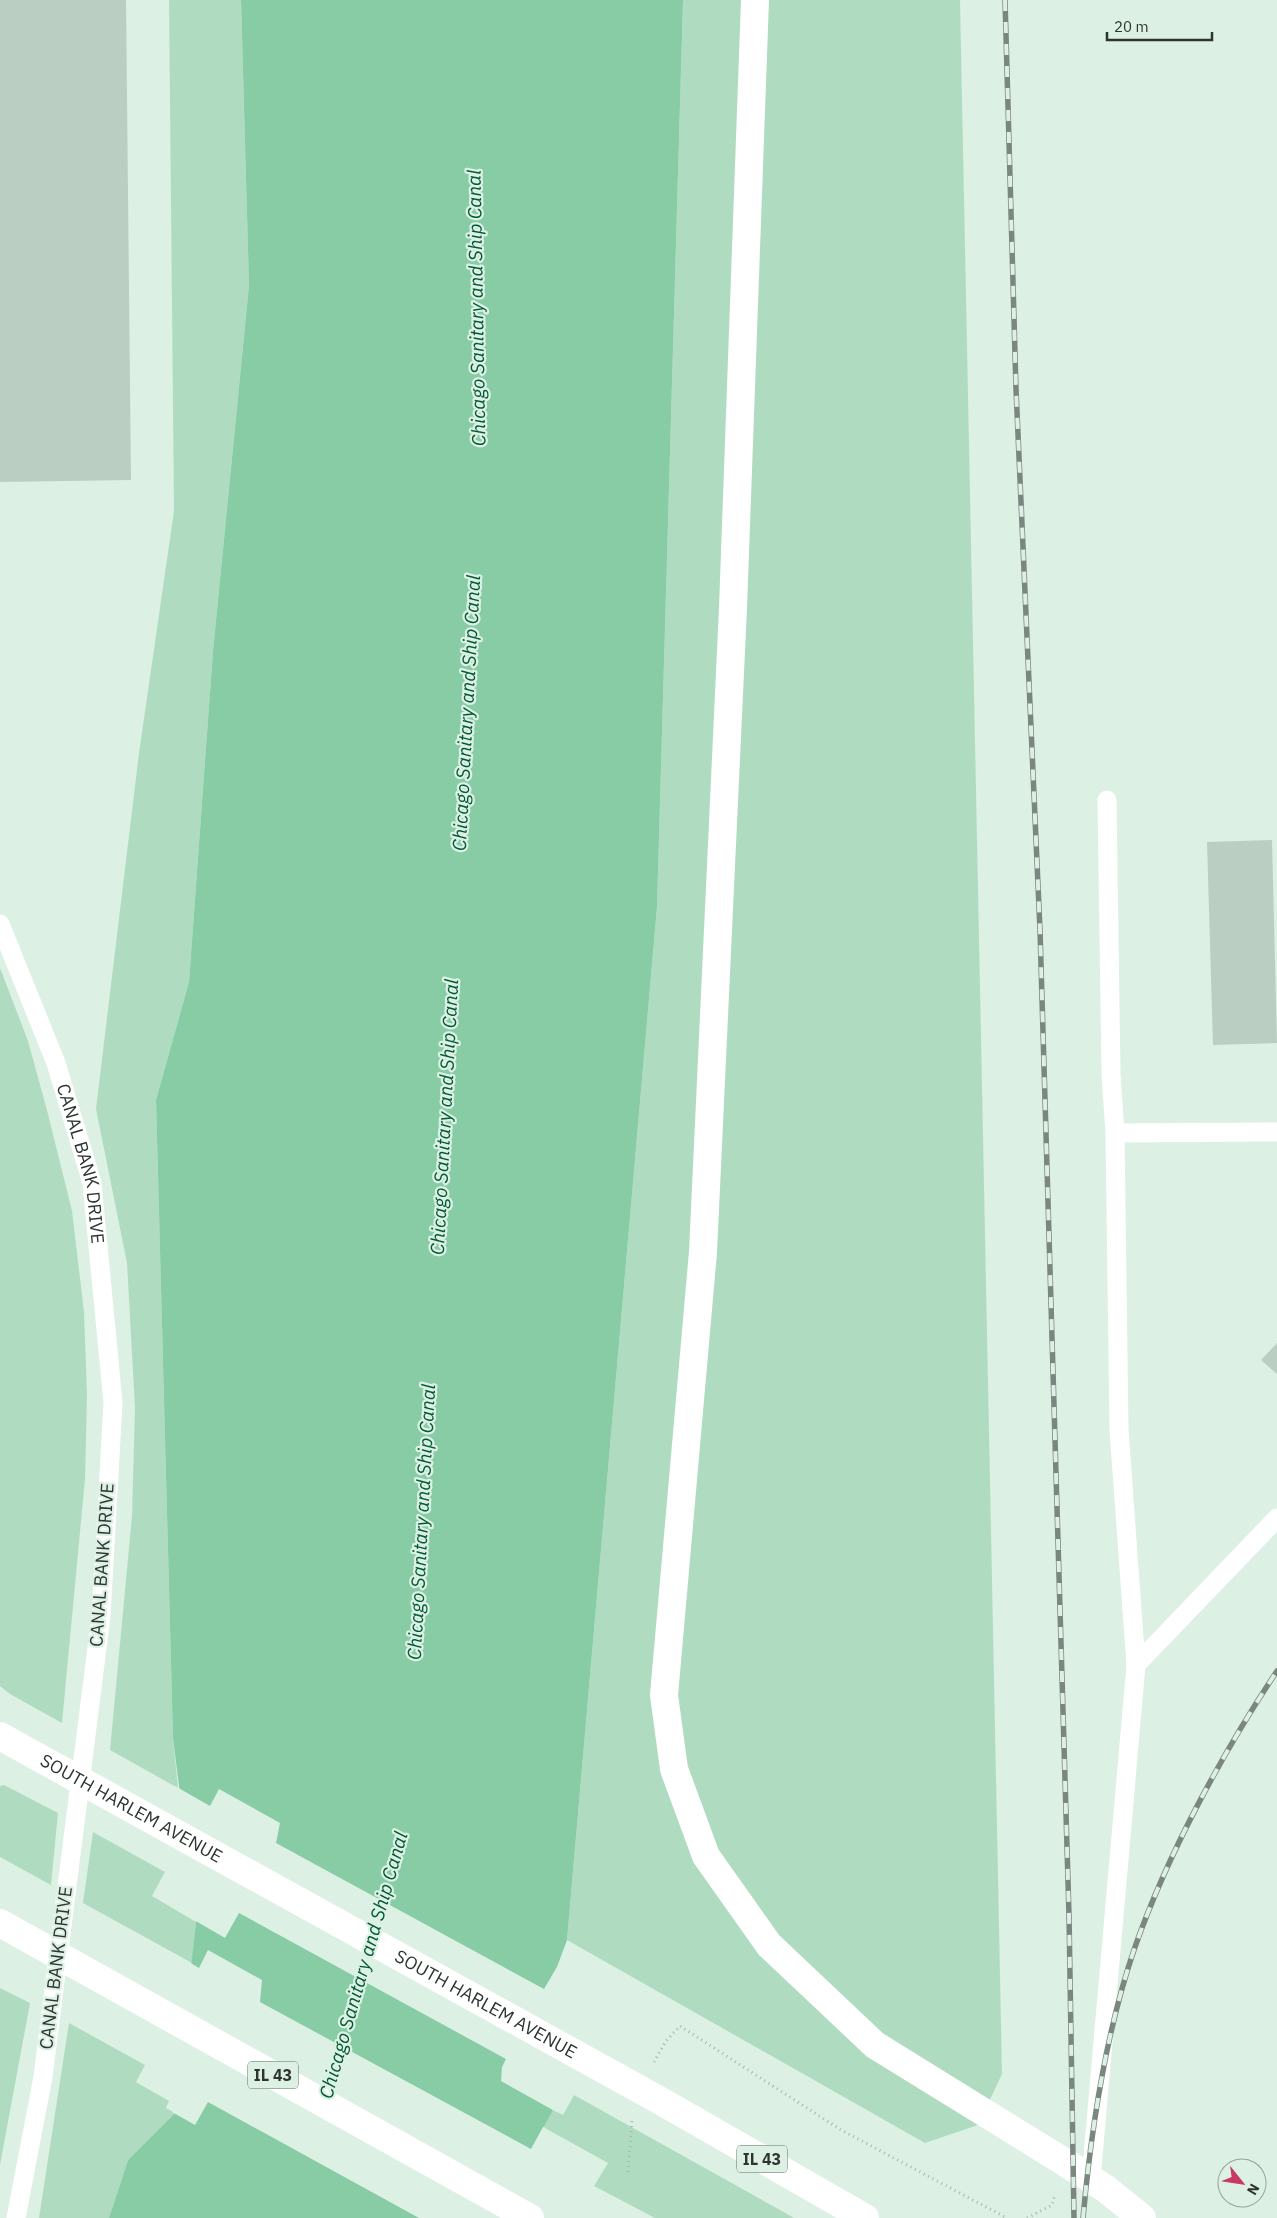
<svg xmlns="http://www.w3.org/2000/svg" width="1277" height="2218" font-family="'IBM Plex Sans',sans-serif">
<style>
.green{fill:#afdcc0}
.water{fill:#87cca4}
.pier{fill:#ddf0e4}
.building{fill:#bbcec2}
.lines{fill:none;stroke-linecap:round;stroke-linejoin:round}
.path{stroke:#a7b7ad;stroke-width:3;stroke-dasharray:1 4;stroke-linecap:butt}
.service{stroke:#fff;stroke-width:19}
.minor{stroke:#fff;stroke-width:28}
.primary{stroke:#fff;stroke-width:28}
.rail-casing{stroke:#7a867f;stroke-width:5.5}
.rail{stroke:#ddf0e4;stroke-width:4;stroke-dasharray:11;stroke-linecap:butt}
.labels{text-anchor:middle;stroke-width:4.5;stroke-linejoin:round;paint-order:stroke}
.shield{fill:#ddf0e4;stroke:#626d67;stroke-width:1}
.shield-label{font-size:16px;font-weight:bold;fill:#2e3531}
.street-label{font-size:18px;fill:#2e3531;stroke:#ddf0e4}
.water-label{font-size:19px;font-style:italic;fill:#005935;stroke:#ddf0e4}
</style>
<rect width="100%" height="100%" fill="#ddf0e4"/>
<!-- green -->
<path class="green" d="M169,0h72l8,284 -36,367 -24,331 -33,118 17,638 5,50 -68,-38 22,-234 3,-108 -8,-145 -31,-154 43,-356 35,-242z
M683,0h277l42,2074 -24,51 -53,18 -358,-203 90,-1033z
M0,968l28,73 20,73 24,97 12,101 3,82 -2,85 -23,244 -52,-29 -10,-8z
M4,1785l54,28 -7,72 -51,-28v-71z
M93,1832l72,40 -13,24 44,26 -4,41 -109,-60z
M0,1988l30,15 -30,162z
M69,2023l76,42 -9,17 33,19 -3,7 9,5 -47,47 -19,58h-70z
M574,2095l206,115 14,8h-139l-61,-32 14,-23 -65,-36 10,-17 10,5z"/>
<!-- water -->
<path class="water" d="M241,0h442l-26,907 -90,1033 -10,27 -51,92 -4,22 51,29 -59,108h-385l19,-58 47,-47 21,-191 -23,-184 -17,-638 33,-118 24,-331 36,-366z"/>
<!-- pier -->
<path class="pier" d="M175,1786l35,20 9,-17 61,34 -4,20 268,146 13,-22 2,1 -54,100 -1,12 50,28 1,3 -54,-30 1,-14 4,-8 -267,-146 -14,25 -31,-18z
M208,1950l54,30 -2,22 271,147 12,-22 3,1 -49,90h-78l-211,-116 -13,23 -23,-13 17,-150 10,6z"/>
<!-- building -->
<path class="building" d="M0,0h126l5,480 -131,2z
M1272,840l5,203 -64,2 -6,-203z
M1277,1343v31l-16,-14z"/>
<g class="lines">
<!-- path -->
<path class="path" d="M654,2062l12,-21 14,-15 161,104 166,88
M628,2172l4,-51
M1027,2218l25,-13 3,-11"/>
<!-- service -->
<g class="service">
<path d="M1107,800l4,274 4,59"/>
<path id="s1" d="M0,924l56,139 36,120 21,220 -12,213 -58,461 -27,141"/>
<path d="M1136,1665l141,-147"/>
<path d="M1091,2179l45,-514 -17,-235 -4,-297 162,-1"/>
</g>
<!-- minor -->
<path class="minor" d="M755,0l-22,608 -30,644 -39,443 10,74 32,87 63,89 106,100 199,123 32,21 36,29"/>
<!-- primary -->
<g class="primary">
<path id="s2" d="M0,1736l659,364 206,118"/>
<path d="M0,1923l530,295"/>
</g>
<defs>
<path id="rail" d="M1005,0l11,389 24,541 29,985 5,303
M1083,2218c8,-88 23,-187 52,-271 33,-94 87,-193 142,-276"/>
</defs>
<!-- rail casing -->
<use href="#rail" class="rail-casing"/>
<!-- rail -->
<use href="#rail" class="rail"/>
</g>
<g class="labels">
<!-- shield labels -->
<g class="shield">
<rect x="248" y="2061.5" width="50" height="27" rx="4"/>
<rect x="737" y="2145.5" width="50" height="27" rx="4"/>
</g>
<g class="shield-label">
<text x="273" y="2081">IL 43</text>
<text x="762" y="2165">IL 43</text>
</g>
<!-- street labels -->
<g class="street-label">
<text dy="6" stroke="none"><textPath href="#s1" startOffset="254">CANAL BANK DRIVE</textPath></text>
<text transform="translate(102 1565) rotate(-86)" y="6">CANAL BANK DRIVE</text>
<text dy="6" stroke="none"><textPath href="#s2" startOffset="150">SOUTH HARLEM AVENUE</textPath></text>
<text transform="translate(56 1968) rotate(-83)" y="6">CANAL BANK DRIVE</text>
<text dy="6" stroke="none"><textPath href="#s2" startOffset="555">SOUTH HARLEM AVENUE</textPath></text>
</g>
<!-- water labels -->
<g class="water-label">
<text transform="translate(476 308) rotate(-91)" y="7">Chicago Sanitary and Ship Canal</text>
<text transform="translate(466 713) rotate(-87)" y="7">Chicago Sanitary and Ship Canal</text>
<text transform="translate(444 1117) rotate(-87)" y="7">Chicago Sanitary and Ship Canal</text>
<text transform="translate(421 1522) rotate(-87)" y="7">Chicago Sanitary and Ship Canal</text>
<text transform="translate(363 1965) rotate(-74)" y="7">Chicago Sanitary and Ship Canal</text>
</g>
</g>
<!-- north arrow -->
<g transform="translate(1242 2183) rotate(120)"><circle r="24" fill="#ddf0e4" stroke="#97a59c"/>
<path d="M0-4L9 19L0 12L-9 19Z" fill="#c93a63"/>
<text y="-8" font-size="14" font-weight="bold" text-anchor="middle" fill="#2e3531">N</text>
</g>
<!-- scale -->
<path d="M1107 32v8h105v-8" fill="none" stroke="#2e3531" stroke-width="2.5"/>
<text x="1114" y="32" font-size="15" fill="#2e3531" stroke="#ddf0e4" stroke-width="4" paint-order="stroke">20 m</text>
</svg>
